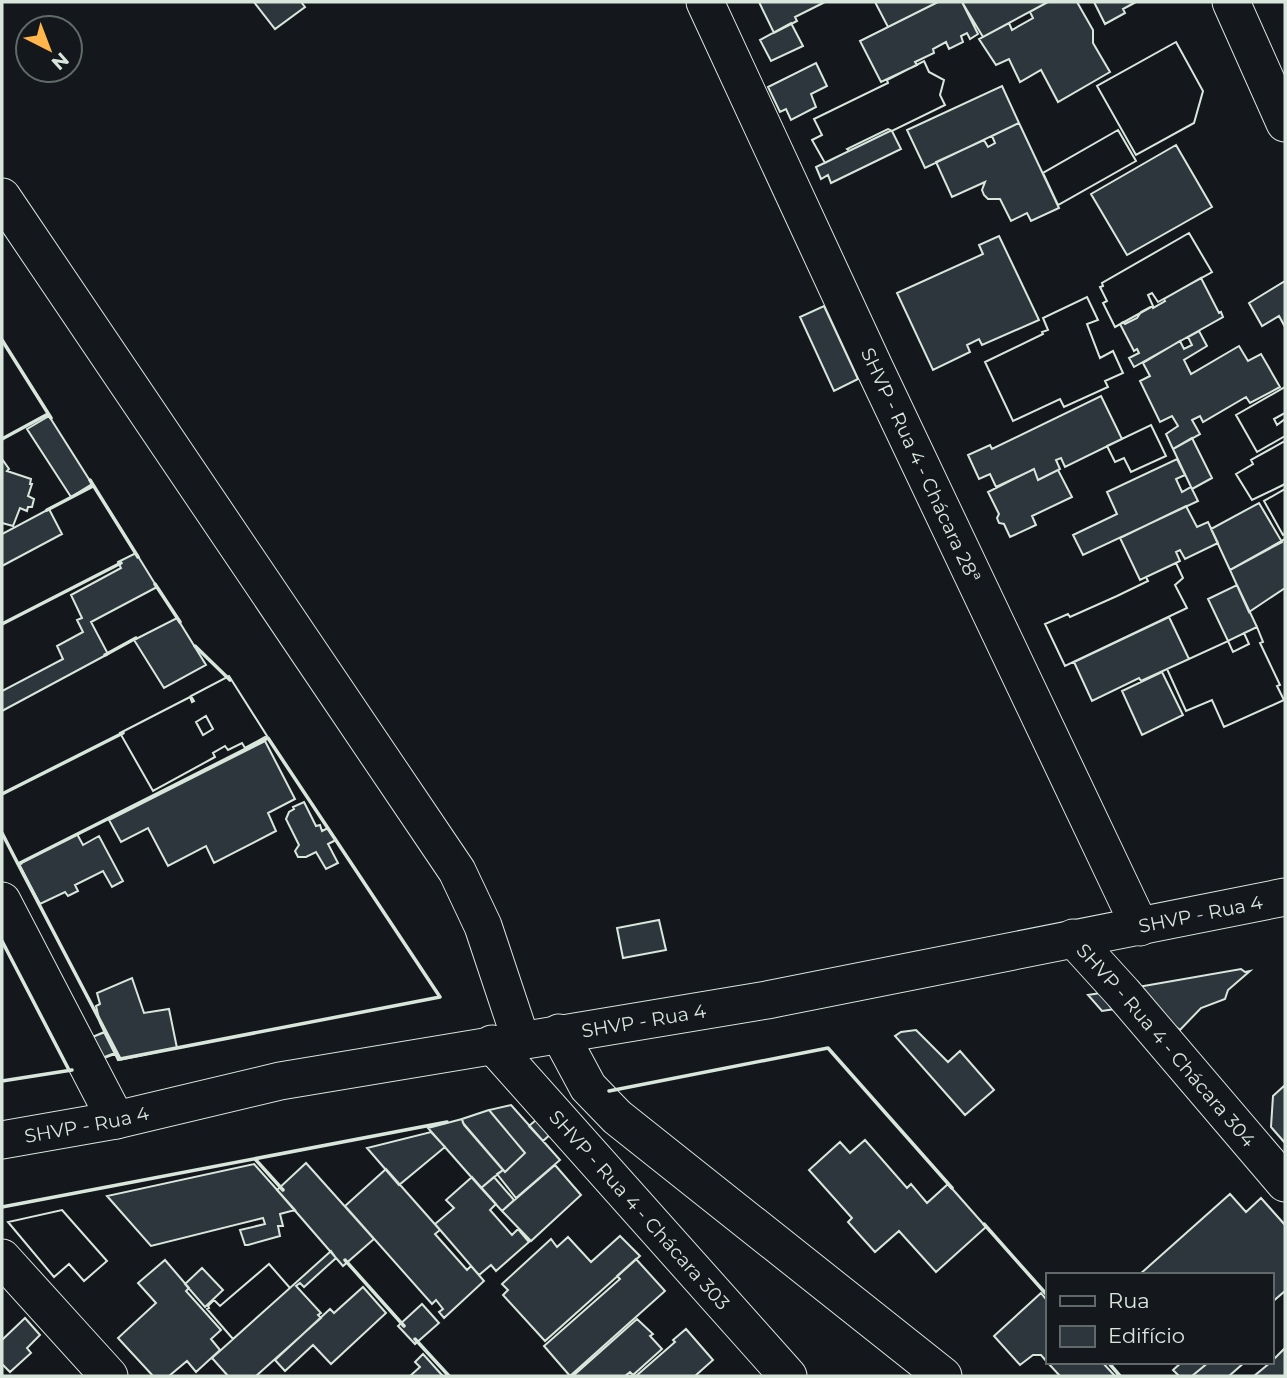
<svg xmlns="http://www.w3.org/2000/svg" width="1287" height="1378" font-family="Montserrat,sans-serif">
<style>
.building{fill:#2c363c;stroke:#d8e6dc;stroke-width:2;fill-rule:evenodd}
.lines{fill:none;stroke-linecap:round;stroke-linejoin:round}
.minor-casing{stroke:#d8e6dc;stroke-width:39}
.minor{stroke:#14181c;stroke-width:37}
.wall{stroke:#d8e6dc;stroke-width:3.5}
.labels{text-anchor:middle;stroke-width:5;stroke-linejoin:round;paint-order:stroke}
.street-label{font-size:19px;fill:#d8e6dc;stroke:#14181c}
</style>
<rect width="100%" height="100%" fill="#14181c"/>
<!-- building -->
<path class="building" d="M254,2h47l4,5 -30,22z
M759,2h66l-30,15 2,4 -23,12z
M875,2h63l-50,25z
M938,2h24l16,32 -8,5 -3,-6 -6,3 2,6 -14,7 -3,-7 -13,7 1,4 -19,9 2,3 -36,17 -21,-41z
M962,2h86l-65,35z
M1048,2h29l16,28v13l17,29 -52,30 -17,-32 -21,12 -11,-23 -13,6 -17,-26 30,-16 3,7 21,-12 -3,-6z
M1094,2h42l-13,7 2,4 -20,11z
M791,23l12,23 -32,15 -11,-21z
M1176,42l27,49 -9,32 -58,32 -39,-69z
M1176,42l27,49 -9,32 -58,32 -39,-69z
M924,61l5,11 15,8 -4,15 5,10 -53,26 -4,-2 -41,20 2,2 -24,12 -13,-23 10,-5 -8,-16 74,-36 -1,-3z
M924,61l5,11 15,8 -4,15 5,10 -53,26 -4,-2 -41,20 2,2 -24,12 -13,-23 10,-5 -8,-16 74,-36 -1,-3z
M816,63l11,23 -16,8 5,13 -25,13 -5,-11 -6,3 -12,-25z
M1002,86l17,37 -94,45 -18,-38z
M1019,123l40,85 -28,13 -4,-8 -16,8 -11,-22h-12l-4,-4 -2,-5 3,-8 -33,15 -16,-35 48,-22 4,7 7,-4 -3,-7z
M1118,130l18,31 -78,44 -15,-32z
M1118,130l18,31 -78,44 -15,-32z
M890,131h2l9,18 -70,34 -3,-8 -7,4 -5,-12z
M1176,145l36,62 -85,48 -36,-61z
M1189,233l23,39 -54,30 -6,-9 -4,2 5,11 -38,21 -12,-24 4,-2 -7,-14 3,-1 -1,-3z
M1189,233l23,39 -54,30 -6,-9 -4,2 5,11 -38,21 -12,-24 4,-2 -7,-14 3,-1 -1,-3z
M999,236l40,84 -57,25 -3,-6 -12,6 3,7 -37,18 -36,-77 86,-39 -4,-9z
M1201,278l18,35 2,-1 2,5 -89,50 -5,-9 10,-5 -2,-4 -3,2 -14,-27 3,-2 2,2 12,-6 4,-6 11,-6 1,2 12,-7 -1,-2z
M1285,281v46l-6,-11 -17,10 -13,-23z
M1087,297l11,23 -11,4 13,34 13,-7 10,22 -18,8 3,6 -44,20 -4,-8 -47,22 -28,-59 58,-28 -1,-2 6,-2 -5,-12z
M1087,297l11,23 -11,4 13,34 13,-7 10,22 -18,8 3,6 -44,20 -4,-8 -47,22 -28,-59 58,-28 -1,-2 6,-2 -5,-12z
M824,306l34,73 -24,12 -34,-74z
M1199,331l8,15 -23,14 7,14 48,-28 9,15 13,-7 19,33 -30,16 -4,-6 -43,25 -3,-6 -8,4 8,14 -27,15 -7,-15 12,-8 -6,-10 -12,6 -20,-41 10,-5 -7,-13 37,-22 4,8 8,-4 -4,-8z
M1285,387v26l-11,6 3,6 8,-6v17l-28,16 -21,-37z
M1285,387v26l-11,6 3,6 8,-6v17l-28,16 -21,-37z
M1101,396l21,43 -57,28 -4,-9 -5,2 4,9 -22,11 -4,-11 -38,18 -6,-13 -11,5 -11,-24 22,-10 2,4z
M49,416l43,68 -21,13 -44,-68z
M1151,425l15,31 -35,16 -7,-14 -9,4 -8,-16z
M1151,425l15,31 -35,16 -7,-14 -9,4 -8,-16z
M1192,438l20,40 -20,11 -19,-40z
M1285,441v43l-33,16 -16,-26 17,-10 -2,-4z
M1285,441v43l-33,16 -16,-26 17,-10 -2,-4z
M2,459l7,10 -2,2 24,8 -1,5h2l-4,12 6,3 -2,8h-4l-1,4 -7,-3 -7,18 -11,-3z
M1177,459l8,16 -9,4 6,13 9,-5 7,14 -115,54 -10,-20 44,-21 -10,-22z
M1034,469l4,11 20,-10 14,27 -40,19 4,9 -26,12 -6,-13 -5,-1 -2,-5 2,-4 -11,-22z
M1285,489v45l-2,1 -19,-34z
M1285,489v45l-2,1 -19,-34z
M1259,503l23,39 -52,28 -19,-41z
M1186,506l11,21 11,-5 10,21 -33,16 -5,-9 -4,2 4,9 -40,19 -20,-42z
M49,509l13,25 -60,32v-32z
M1285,539v49l-36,24 -19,-42z
M136,553l21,34 -66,35 17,32 -106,57v-20l61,-32 -6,-13 26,-14 -6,-12 5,-2 -11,-23 50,-27 -3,-6z
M1176,563l7,15 -8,7 12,23 -122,58 -20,-42 23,-10 2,3 47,-21 31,-15 -2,-4z
M1176,563l7,15 -8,7 12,23 -122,58 -20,-42 23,-10 2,3 47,-21 31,-15 -2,-4z
M1237,585l20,42 -29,14 -20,-42z
M1169,617l20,42 -48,22 -2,-3 -47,23 -18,-39z
M177,618l29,47 -42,23 -30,-48z
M1257,627l6,15 -3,1 20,42 -3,1 7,14 -60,27 -12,-27 -26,11 -19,-42 61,-28 5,11 16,-8 -5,-11z
M1257,627l6,15 -3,1 20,42 -3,1 7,14 -60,27 -12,-27 -26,11 -19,-42 61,-28 5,11 16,-8 -5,-11z
M1162,672l21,43 -41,20 -20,-44z
M229,676l38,60 -22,12 -3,-5 -14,7 -3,-4 -12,7 2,4 -62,34 -33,-58 70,-36 2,5 2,-1 -3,-5zM206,716l7,13 -10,6 -7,-13z
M229,676l38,60 -22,12 -3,-5 -14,7 -3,-4 -12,7 2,4 -62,34 -33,-58 70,-36 2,5 2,-1 -3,-5zM206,716l7,13 -10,6 -7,-13z
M265,741l30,58 -27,14 8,18 -62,32 -8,-17 -38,20 -20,-38 -27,14 -12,-22z
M304,802l12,24 4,-1 2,6 6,-3 8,12 -8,4 10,19 -12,6 -10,-17 -10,5h-8l-3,-6 4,-6 -13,-26 3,-7 5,-3 -1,-2z
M77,834l6,11 16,-9 24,45 -11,6 -9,-16 -28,14 3,6 -10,5 -3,-4 -25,12 -21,-40z
M659,920l7,30 -43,8 -6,-30z
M1241,969l4,3 5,-1 -22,19 -3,9 -24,9 -21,22 -30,-23 -12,-20z
M132,978l12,35 25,-4 8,39 -59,12 -18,-37 -4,-17 4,-2 -3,-11z
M1138,987l-10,20 -26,4 -14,-16z
M916,1030l32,32 12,-11 34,39 -29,25 -70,-79 6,-4z
M104,1032l11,22 -16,6 -9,-22z
M104,1032l11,22 -16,6 -9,-22z
M105,1032l10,21 -42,16 -8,-21z
M1285,1085v58l-14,-16 2,-31z
M559,1100l13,15 -29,26 -14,-15z
M511,1105l49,55 -44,38 -19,-24 6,-4 2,2 20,-19 -36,-43z
M489,1110l36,43 -20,19 -42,-49 -1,-4z
M462,1119l2,6 39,45 -22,18 -53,-60z
M431,1132l14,15 -46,38 -32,-37z
M865,1140l42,48 4,-4 16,19 21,-19 38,43 -50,45 -37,-41 -24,21 -27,-30 4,-4 -43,-48 31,-28 10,11z
M306,1163l68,76 -31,27 -66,-76z
M254,1164l41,46 -15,4 3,12h-5l2,10 -32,9h-3l-5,-15 25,-6 -2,-6 -112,28 -44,-50z
M555,1165l26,30 -50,46 -29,-30z
M386,1169l54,61 -5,4 32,36 4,-4 13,15 -40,37 -5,-6 4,-3 -7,-9 -4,4 -87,-98z
M472,1177l24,27 -6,6 22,25 6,-6 11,13 -33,29 -5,-6 -12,10 -44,-51 19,-16 -8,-8z
M494,1177l20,23 -12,11 -21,-23z
M1230,1194l16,18 15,-14 24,27v66l-14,12v-28h-132z
M62,1210l45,51 -23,20 -15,-17 -15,13 -46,-55z
M62,1210l45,51 -23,20 -15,-17 -15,13 -46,-55z
M620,1236l20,20 -95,85 -42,-46 5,-5 -6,-6 49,-45 6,8 11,-10 23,25z
M331,1251l5,7 -32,29 -4,-4 -4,3 25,27 -3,2 3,3 -65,58h-28l-16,-18z
M636,1259l29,32 -95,85 -26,-30 76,-67 -3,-3z
M165,1260l24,28 -3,3 35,39 -10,9 9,11 -24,22 -9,-11 -18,15h-16l-35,-38 38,-35 -18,-20z
M269,1264l21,24 -57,51 -26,-30 2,-1 -1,-2 6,-6 6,6z
M269,1264l21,24 -57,51 -26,-30 2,-1 -1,-2 6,-6 6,6z
M202,1268l21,22 -18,17 -20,-23z
M363,1287l23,26 -55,51 -18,-19 -28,26 -10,-11 55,-51 4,4z
M1041,1293l4,5 2,-2v66l-6,-7h-8l-13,10 -26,-29z
M422,1304l17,19 -24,21 -17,-18z
M25,1318l15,17 -13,13 4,5 -21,19 -8,-8v-24z
M637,1319l16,15 -3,2 12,13 -29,26 -3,-3 -5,4h-52z
M686,1329l27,31 -18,16h-59l39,-34 -2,-2z
M1285,1348v28h-31l17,-14z
M423,1354l18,20 2,2h-33l10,-9 -5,-5z
M1047,1362h55l13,14h-55z
M1182,1362h27l-17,14h-13l-6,-6z
M1209,1362h36l-16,14h-37z"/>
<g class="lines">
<defs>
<g id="minor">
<path d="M705,2l170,367 265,558"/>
<path d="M1231,2l54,121"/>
<path d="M2,197l455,674 26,55 38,114"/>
<path d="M2,901l114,219"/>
<path id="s1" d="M1073,938l50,55 162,190"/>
<path d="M559,1033l29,54 29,30 326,259"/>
<path id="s2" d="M492,1044l296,332"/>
<path id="s3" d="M2,1140l114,-20 164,-39 487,-81 518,-103"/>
<path d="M2,1258l107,118"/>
</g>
</defs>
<!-- minor casing -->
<use href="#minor" class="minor-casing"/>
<!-- minor -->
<use href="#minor" class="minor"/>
<!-- wall -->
<path class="wall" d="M2,340l49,78
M2,439l46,-25
M90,480l48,77
M47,510l46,-24
M155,584l25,38
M2,624l119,-61
M195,646l35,34
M105,655l31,-17
M268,738l172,259 -320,62 -102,-195z
M2,794l121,-61
M2,833l16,31 3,-1
M2,941l67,129
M2,1081l70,-11
M609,1091l219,-43 124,140
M255,1159l28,31
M2,1207l445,-85
M984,1224l63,71
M345,1260l59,66
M415,1339l34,37
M1108,1362l12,14"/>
</g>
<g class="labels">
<!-- street labels -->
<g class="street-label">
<text transform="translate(921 465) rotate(65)" y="7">SHVP - Rua 4 - Chácara 28ª</text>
<text dy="7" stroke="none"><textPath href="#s3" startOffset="1220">SHVP - Rua 4</textPath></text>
<text dy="7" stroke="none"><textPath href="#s3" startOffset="653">SHVP - Rua 4</textPath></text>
<text dy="7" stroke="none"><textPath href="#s1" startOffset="142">SHVP - Rua 4 - Chácara 304</textPath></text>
<text dy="7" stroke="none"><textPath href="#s3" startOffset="86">SHVP - Rua 4</textPath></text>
<text dy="7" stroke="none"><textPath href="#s2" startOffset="222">SHVP - Rua 4 - Chácara 303</textPath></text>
</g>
</g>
<!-- border -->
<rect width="1287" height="1378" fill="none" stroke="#d8e6dc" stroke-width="7"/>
<!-- legend -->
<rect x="1046" y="1273" width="228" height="91" fill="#14181c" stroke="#626a69" stroke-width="2"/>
<rect x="1060" y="1296" width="35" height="10" fill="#14181c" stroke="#626a69" stroke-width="2"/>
<text x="1108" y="1308" font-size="21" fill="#d8e6dc">Rua</text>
<rect x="1060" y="1326" width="35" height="21" fill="#2c363c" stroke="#626a69" stroke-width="2"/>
<text x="1108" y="1343" font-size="21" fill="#d8e6dc">Edifício</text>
<!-- north arrow -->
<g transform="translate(49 49) rotate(138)"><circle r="33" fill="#14181c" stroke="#626a69" stroke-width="2"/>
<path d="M0-5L12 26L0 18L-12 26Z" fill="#ffb74d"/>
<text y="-10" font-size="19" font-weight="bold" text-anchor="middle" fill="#d8e6dc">N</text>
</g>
</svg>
